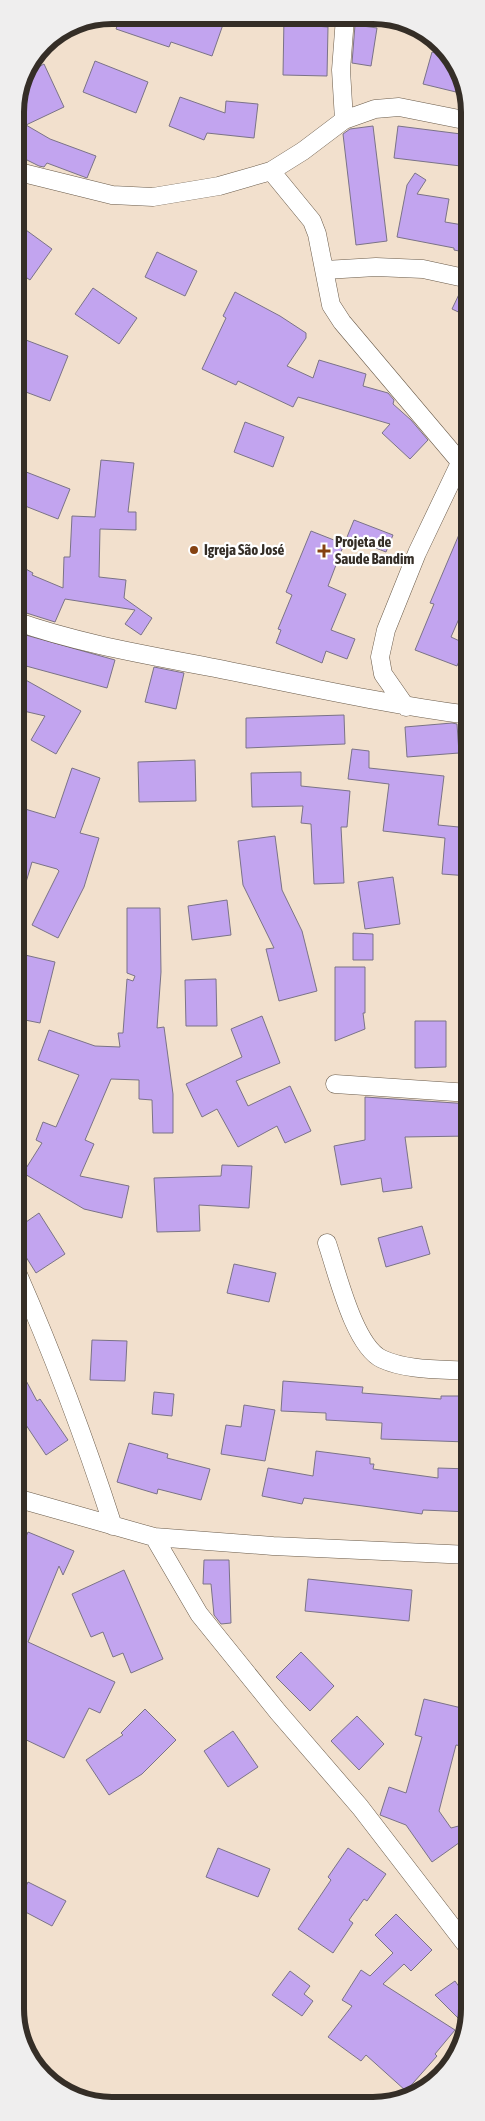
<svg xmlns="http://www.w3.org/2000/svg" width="485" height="2121" font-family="'Asap Condensed',sans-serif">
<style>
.building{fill:#c2a4ef;stroke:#7b7387}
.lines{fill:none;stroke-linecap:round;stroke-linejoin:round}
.minor-casing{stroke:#6a5b4a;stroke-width:19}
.minor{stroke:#fff;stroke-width:18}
.poi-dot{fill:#854212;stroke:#fff;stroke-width:2}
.labels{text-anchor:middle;stroke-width:4.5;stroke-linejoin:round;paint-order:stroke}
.poi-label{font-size:15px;font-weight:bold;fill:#352e27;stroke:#fff;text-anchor:start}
.rim{fill:none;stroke:#352e27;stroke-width:6}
</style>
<rect width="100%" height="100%" fill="#f2e0cd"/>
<!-- building -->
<path class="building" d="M121,15l62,1 27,9 2,-9h14l-14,40 -41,-14 -2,5 -53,-18z
M284,17h31v9l13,1 -1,49 -44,-1z
M355,25l22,3 -6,38 -19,-3z
M432,52l18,5 10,21 -4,14 -33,-8z
M95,61l53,21 -12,31 -53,-21z
M44,64l20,43 -38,18 24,14 46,17 -9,22 -40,-15 -3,4 -5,-1 -24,-12v-49l16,-34z
M180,97l45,16 1,-12 32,3 -4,34 -47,-5 -3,7 -35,-14z
M373,126l14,115 -31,4 -13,-111 7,-5z
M398,126l71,9v32l-75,-9z
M415,173l11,7 -9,14 32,5 -4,23 24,4v27l-15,-3v-2l-57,-11 10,-52z
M15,222l37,27 -22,31 -15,-10z
M157,252l40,19 -12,25 -40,-19z
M93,288l44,30 -18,26 -44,-30z
M462,288l7,1v28l-17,-8z
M235,292l45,24 26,17v5l-19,28 26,12 6,-18 47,14 -3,12 25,7 6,7 -1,4 18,16 17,20 -18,19 -28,-26 8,-9 -92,-27 -5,10 -55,-26 -2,4 -34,-16 24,-51 -3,-2z
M18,337l50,19 -18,45 -35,-13v-43z
M245,422l39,15 -11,30 -39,-15z
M101,460l33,3 -6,49h8v18l-36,-1 -1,48 27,3 -2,18 28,20 -11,17 -16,-11 10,-14 -70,-11 -10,23 -35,-11 4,-8 -9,-5v-35l18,10 -1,2 31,13 1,-31h6l2,-41 23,1z
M21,470l49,19 -12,30 -43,-17v-18z
M469,511v107l-8,-4 -10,23 15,7 -9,22 -42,-16 19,-46 -4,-1z
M354,520l39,15 -7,17 -39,-15z
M311,531l33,13 -16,42 18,8 -15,36 24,9 -8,20 -21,-8 -4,12 -46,-20 5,-13 -3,-1 14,-34 -6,-3z
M15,632l100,28 -8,28 -92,-25z
M154,667l30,6 -8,36 -31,-7z
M15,674l66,37 -25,43 -25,-14 14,-24 -30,-7z
M344,715l1,29 -99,4v-30z
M452,723l5,1 2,29 -52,4 -2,-30z
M352,749l17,2v17l75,8 -6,49 31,3v48l-27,-2 3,-36 -62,-7 6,-47 -41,-5z
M195,760l1,41 -57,1 -1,-40z
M72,768l28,10 -20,55 19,5 -15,49 -26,51 -26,-13 27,-54 -2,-2 -25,-7 -13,44 -4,-1v-99l40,12z
M301,772v14l49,5 -3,36h-6l3,56 -30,1 -3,-60 -10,-1 2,-17 -51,1 -1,-34z
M275,836l7,54 20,41 15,60 -38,10 -13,-52 8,-1 -31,-63 -5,-44z
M393,877l7,47 -35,5 -7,-47z
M227,900l4,35 -39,5 -4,-34z
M127,908h33l1,64 -4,56 7,-1 9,67v39h-20l-1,-33 -13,-1v-19l-28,-1 -26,61 9,4 -14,32 49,10 -7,32 -38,-9 -61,-36 19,-30 -6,-3 7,-18 13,5 23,-52 -41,-15 11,-30 46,16 25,1 -2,-14h5l4,-54 6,2 2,-5 -8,-3z
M353,933l20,1v26h-20z
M25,955l30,7 -15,61 -25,-5v-23z
M335,967h30v46h-2l2,16 -30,12z
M216,979l1,47h-31l-1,-46z
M262,1016l18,47 -44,18 12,25 42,-20 21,45 -26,12 -8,-17 -39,21 -21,-38 -15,8 -16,-33 56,-27 -11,-28z
M415,1021h31v46l-31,1z
M365,1097l105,7v32l-65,1 7,51 -29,4 -2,-14 -40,7 -7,-39 31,-6z
M222,1165l30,1 -3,42 -50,-3 1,26 -43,1 -3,-54 67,-2z
M39,1213l26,41 -29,19 -20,-32v-12z
M422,1226l8,28 -44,13 -8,-29z
M234,1264l42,9 -7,29 -42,-9z
M92,1340l35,1 -2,40 -35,-1z
M16,1362l21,39 3,-2 28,41 -22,15 -30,-45z
M283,1381l80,6 -1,6 79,6v-3h29v40l-3,-1v7l-86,-3 1,-16 -56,-3v-7l-45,-2z
M154,1392l20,2 -2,22 -20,-2z
M244,1405l31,5 -10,51 -44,-7 5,-29 15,2z
M129,1443l39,11 -1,4 43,11 -9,31 -43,-11 -1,5 -40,-12z
M316,1451l54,7v6h4l-1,5 65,9v-10l32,1v43l-47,-2 -1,4 -118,-16 -2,6 -40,-8 6,-28 45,8z
M28,1532l46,19 -11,24 -4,-9 -31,76 87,40 -15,31 -11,-5 -25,50 -48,-23v-174z
M204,1560h25l2,63 -10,1 -7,-9 -3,-31h-8z
M124,1570l39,89 -32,14 -8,-20 -10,4 -10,-25 -12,5 -19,-43z
M308,1579l104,11 -3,31 -104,-10z
M301,1652l33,34 -24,25 -34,-34z
M424,1699l46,11 -8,36 -6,-1 -17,66 12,17 19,-5v12l-38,27 -26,-37 -26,-10 9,-28 17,6 16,-56 -7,-2z
M145,1709l31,31 -34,34 -33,21 -23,-35 37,-25 -2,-2z
M357,1716l27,28 -25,26 -28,-29z
M233,1731l25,36 -30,20 -24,-36z
M218,1848l52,21 -12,28 -52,-20z
M348,1848l38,26 -19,27 -3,-2 -15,21 4,3 -20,30 -35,-24 33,-49 -3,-3z
M28,1882l38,19 -14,25 -36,-19z
M396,1914l36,36 -21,21 -7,-7 -21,20 72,46 -20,24 2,2 -31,35 -40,-36 -5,6 -33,-24 24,-31 -10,-6 19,-30 9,6 23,-23 -18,-18z
M290,1971l20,15 -6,8 9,7 -11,15 -30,-21z
M455,1981l15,21v14l-4,10 -31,-31z"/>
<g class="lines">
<defs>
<path id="minor" d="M344,120l-3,-50 4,-52
M15,171l97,24 41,2 66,-11 52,-15 32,-20 41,-31 31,-11 24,-2 70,14
M271,171l41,50 5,13 14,71 11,17 119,141
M325,270l51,-3 47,2 46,10
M15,621c65,23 133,34 200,47 85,17 169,36 254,47
M406,707l-23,-33 -3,-17 6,-27 31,-77 52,-109
M335,1084l135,9
M327,1243c10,29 27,103 55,116 26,12 60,10 88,12
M16,1270c37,84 69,169 97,256
M16,1498l138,39 119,9 197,9
M154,1537l45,77 79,98 82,95 110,143"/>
</defs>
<!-- minor casing -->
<use href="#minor" class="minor-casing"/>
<!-- minor -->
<use href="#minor" class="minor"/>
</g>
<!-- markers -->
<g class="poi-dot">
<circle cx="194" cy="550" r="5"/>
<path d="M321.5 543.5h5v5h5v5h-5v5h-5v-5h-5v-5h5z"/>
</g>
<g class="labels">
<!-- poi labels -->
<g class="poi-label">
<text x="335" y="547">Projeta de<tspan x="335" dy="17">Saude Bandim</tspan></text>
<text x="204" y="555">Igreja São José</text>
</g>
</g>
<!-- crop -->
<path d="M0 0H485V2121H0ZM112 24H373A88 88 0 0 1 461 112V2009A88 88 0 0 1 373 2097H112A88 88 0 0 1 24 2009V112A88 88 0 0 1 112 24Z" fill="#efeeee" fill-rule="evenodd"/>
<path class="rim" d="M112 24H373A88 88 0 0 1 461 112V2009A88 88 0 0 1 373 2097H112A88 88 0 0 1 24 2009V112A88 88 0 0 1 112 24Z"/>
</svg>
